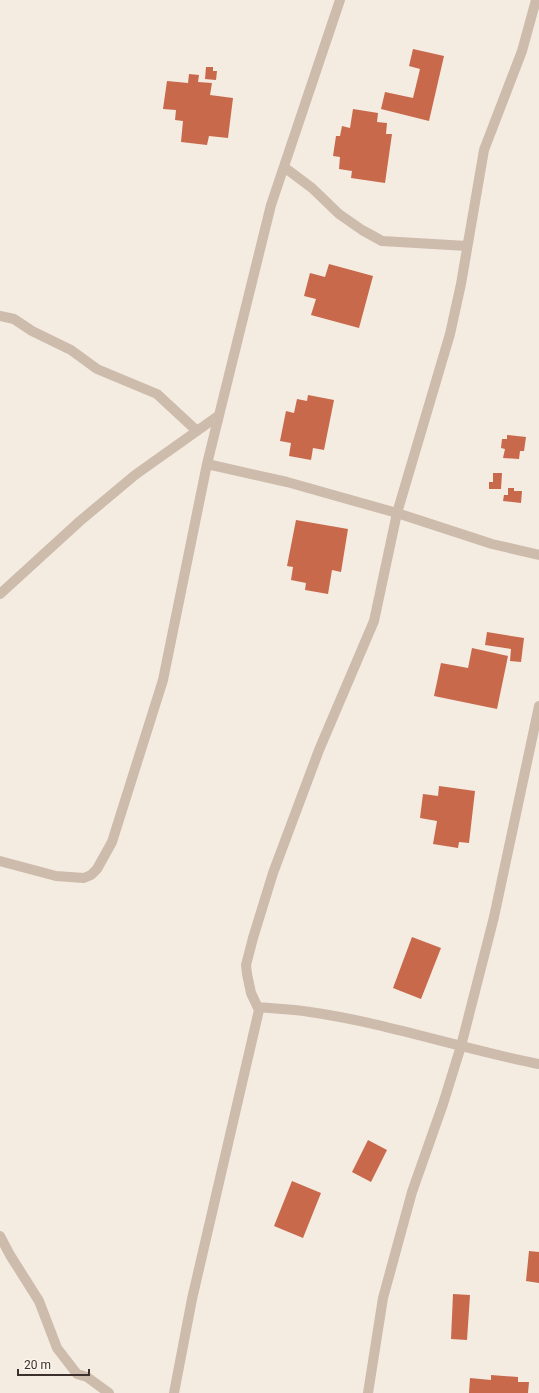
<svg xmlns="http://www.w3.org/2000/svg" width="539" height="1393" font-family="Roboto,sans-serif">
<style>
.building{fill:#c8694b}
.lines{fill:none;stroke-linecap:round;stroke-linejoin:round}
.street{stroke:#cdbbac;stroke-width:10}
</style>
<rect width="100%" height="100%" fill="#f4ebe1"/>
<!-- building -->
<path class="building" d="M413,49l31,7 -15,65 -48,-12 4,-17 28,6 7,-29 -11,-3z
M206,67h7v4h4l-1,9 -11,-1z
M189,74l10,1 -1,7 14,1 -2,12 23,3 -5,40 -19,-2 -2,9 -26,-3 2,-21 -8,-1 1,-10 -13,-1 4,-28 21,2z
M353,109l25,4 -1,9 10,1 -1,11h6l-7,49 -34,-5 1,-7 -13,-2 1,-12 -7,-1 3,-20h4l2,-10 8,2z
M329,264l44,12 -14,52 -48,-13 5,-16 -12,-3 6,-23 15,4z
M308,395l26,5 -10,50 -11,-2 -2,12 -22,-4 2,-13 -11,-2 6,-30 8,2 3,-14 10,2z
M507,435l19,2 -2,14h-4l-1,8 -16,-1 2,-9 -4,-1 1,-9h5z
M493,473h9l-1,16h-12v-7h4z
M508,488h6v3h8l-1,12 -18,-2 1,-6h4z
M296,520l52,9 -7,43 -9,-2 -4,24 -23,-4 1,-7 -15,-3 2,-13 -6,-1z
M487,632l37,6 -3,24 -11,-1 1,-12 -26,-4z
M472,648l36,8 -11,53 -63,-13 7,-33 27,5z
M439,786l36,5 -6,52 -10,-1 -1,6 -25,-4 4,-23 -17,-3 3,-24 15,2z
M412,937l29,11 -20,51 -28,-11z
M368,1140l19,10 -16,32 -19,-10z
M292,1181l29,12 -18,45 -29,-12z
M529,1251l10,1v31l-13,-2z
M453,1294l17,1 -3,45 -16,-1z
M491,1375l27,2v5h11l-1,11h-59l1,-15 21,2z"/>
<g class="lines">
<!-- street -->
<path class="street" d="M284,167l28,21 27,26 23,16 20,11 85,5
M0,316l14,3 18,12 39,19 26,19 60,25 40,37
M207,464l80,18 110,31 95,31 47,11
M0,594l80,-73 55,-46 83,-59
M0,861l56,15 28,2 7,-3 6,-6 15,-27 51,-162 44,-216 64,-259 69,-205
M258,1007c17,2 35,2 52,5 77,11 152,37 229,52
M0,1236l10,19 29,46 18,47 20,26 10,3 22,16
M174,1393l18,-94 67,-289 -8,-17 -4,-19 -1,-9 7,-27 20,-65 46,-123 55,-129 23,-108 53,-179 11,-50 23,-134 38,-99 14,-51
M368,1393l15,-95 29,-106 31,-88 18,-58 33,-129 45,-211"/>
</g>
<!-- scale -->
<path d="M18 1369v6h71v-6" fill="none" stroke="#3b302b" stroke-width="2"/>
<text x="24" y="1369" font-size="12" fill="#3b302b" stroke="#fbf5ee" stroke-width="3" paint-order="stroke">20 m</text>
</svg>
